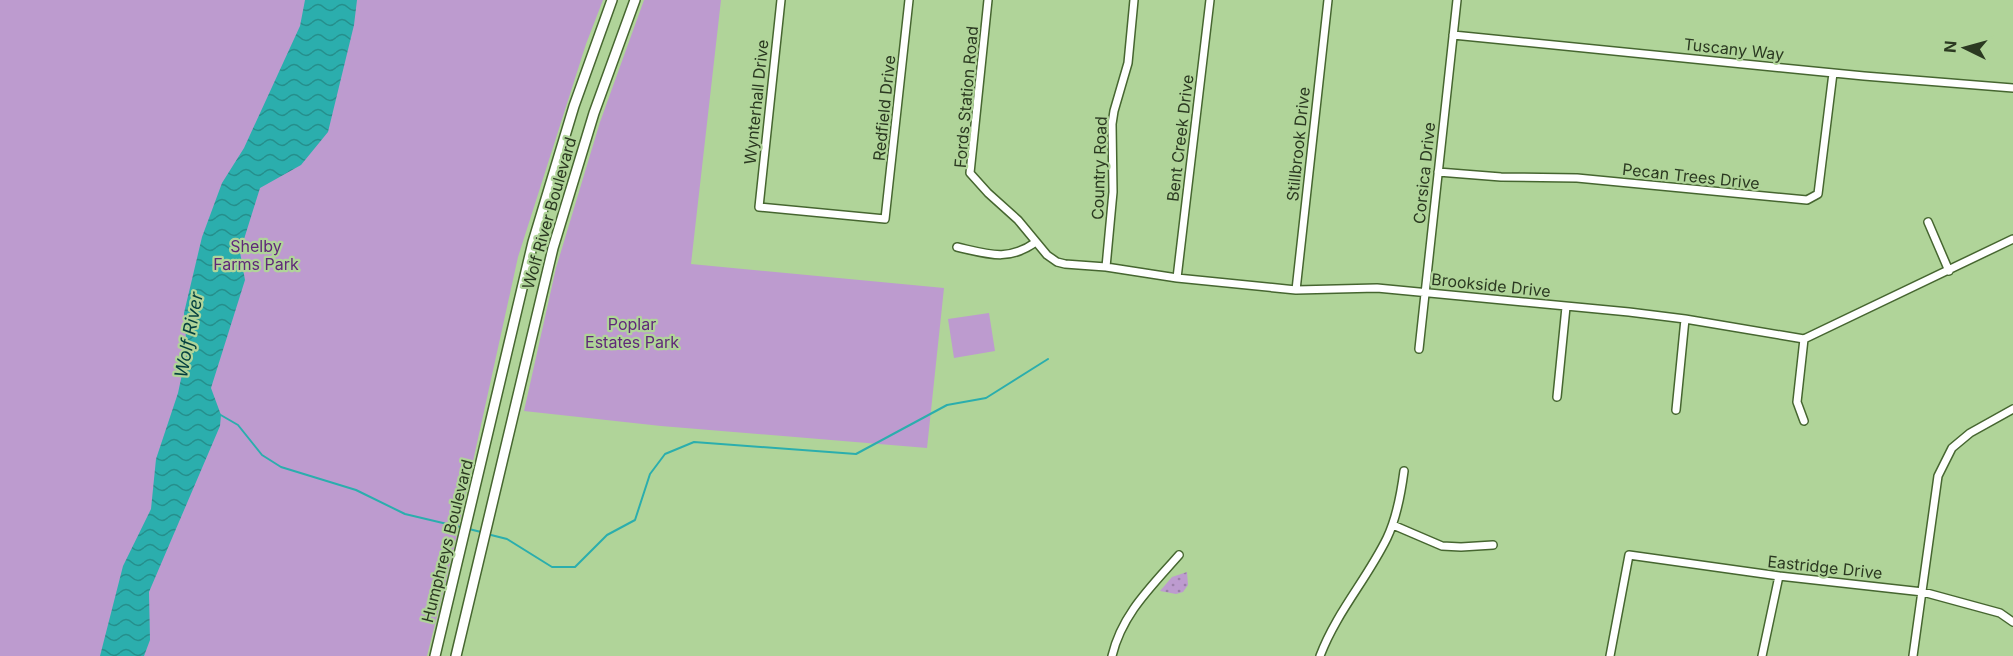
<svg xmlns="http://www.w3.org/2000/svg" width="2013" height="656" font-family="Inter,sans-serif">
<style>
.grass{fill:url(#grass-dots)}
.green{fill:#bd9bcf}
.water{fill:url(#water-waves)}
.lines{fill:none;stroke-linecap:round;stroke-linejoin:round}
.stream{stroke:#2baead;stroke-width:2}
.minor-casing{stroke:#466630;stroke-width:10}
.secondary-casing{stroke:#466630;stroke-width:12}
.minor{stroke:#fff;stroke-width:7}
.secondary{stroke:#fff;stroke-width:9}
.labels{text-anchor:middle;stroke-width:4.5;stroke-linejoin:round;paint-order:stroke}
.street-label{font-size:16px;fill:#2b3921;stroke:#b0d499}
.park-label{font-size:16px;fill:#602879;stroke:#b0d499}
.water-label{font-size:18px;font-style:italic;fill:#043f3f;stroke:#b0d499}
</style>
<defs>
<pattern id="grass-dots" width="8" height="8" patternUnits="userSpaceOnUse" patternTransform="scale(1.5)"><rect width="8" height="8" fill="#bd9bcf"/><path d="M2 2h.1M6 6h.1" fill="none" stroke="#9a7fa8" stroke-width="1.8" stroke-linecap="round"/></pattern>
<pattern id="water-waves" width="16" height="10" patternUnits="userSpaceOnUse" patternTransform="scale(1.5)"><rect width="16" height="10" fill="#2baead"/><path d="M0 5q4-4 8 0t8 0" fill="none" stroke="#258f8c"/></pattern>
</defs>
<rect width="100%" height="100%" fill="#b0d499"/>
<!-- grass -->
<path class="grass" d="M1187,572l1,13 -5,7 -7,2 -16,-3 12,-14z"/>
<!-- green -->
<path class="green" d="M0,0h603l-17,44 -68,213 -65,295 -26,104h-427z
M644,0h77l-30,264 253,24 -17,160 -266,-22 -137,-15 32,-143 44,-146z
M989,313l6,38 -41,7 -6,-39z"/>
<!-- water -->
<path class="water" d="M305,0h52l-3,25 -26,107 -27,33 -41,23 -20,64 5,28 -34,108 10,27 -1,11 -71,166 1,48 -6,16h-44l23,-90 28,-57 5,-50 22,-66 9,-42 -3,-38 18,-76 20,-54 22,-35 56,-122z"/>
<g class="lines">
<!-- stream -->
<path class="stream" d="M219,414l19,11 24,30 19,12 75,23 49,24 59,14
M469,529l12,3
M487,534l20,5 45,28h23l32,-32 28,-15 15,-46 15,-20 29,-12 162,12 91,-49 39,-7 62,-39"/>
<defs>
<path id="minor" d="M781,0l-22,207 126,12 24,-219
M988,0l-18,173 18,20 30,27 29,35 10,7 8,2 41,3 71,11 119,12 81,-2 252,24 56,7 119,20 209,-100
M1453,35l411,41 149,12
M1438,172l63,5 76,1 230,22 11,-6 15,-121
M1928,222l21,49
M957,247c31,7 51,15 79,-5
M1106,267l7,-75 -1,-68 2,-13 14,-48 6,-63
M1177,278l33,-278
M1296,290l32,-290
M1419,349l38,-349
M1557,397l9,-90
M1676,410l9,-91
M1804,421l-7,-19 7,-63
M1393,525l49,21 19,1 32,-2
M1112,656c10,-42 39,-69 67,-101
M1320,656c16,-43 47,-77 67,-118 10,-21 14,-44 17,-67
M1610,656l19,-101 150,21 144,16 77,21 13,9
M1762,656l17,-80
M1913,656l25,-180 14,-28 18,-15 43,-24"/>
<path id="secondary" d="M435,656l98,-414 41,-136 38,-106
M456,656l97,-408 41,-135 41,-113"/>
</defs>
<!-- minor casing -->
<use href="#minor" class="minor-casing"/>
<!-- secondary casing -->
<use href="#secondary" class="secondary-casing"/>
<!-- minor -->
<use href="#minor" class="minor"/>
<!-- secondary -->
<use href="#secondary" class="secondary"/>
</g>
<g class="labels">
<!-- street labels -->
<g class="street-label">
<text transform="translate(1734 49) rotate(6)" y="6">Tuscany Way</text>
<text transform="translate(966 97) rotate(-85)" y="6">Fords Station Road</text>
<text transform="translate(756 102) rotate(-84)" y="6">Wynterhall Drive</text>
<text transform="translate(884 108) rotate(-84)" y="6">Redfield Drive</text>
<text transform="translate(1180 138) rotate(-83)" y="6">Bent Creek Drive</text>
<text transform="translate(1298 144) rotate(-84)" y="6">Stillbrook Drive</text>
<text transform="translate(1099 168) rotate(-88)" y="6">Country Road</text>
<text transform="translate(1424 173) rotate(-84)" y="6">Corsica Drive</text>
<text transform="translate(1691 176) rotate(6)" y="6">Pecan Trees Drive</text>
<text transform="translate(549 213) rotate(-74)" y="6">Wolf River Boulevard</text>
<text transform="translate(1491 285) rotate(6)" y="6">Brookside Drive</text>
<text transform="translate(447 541) rotate(-76)" y="6">Humphreys Boulevard</text>
<text transform="translate(1825 567) rotate(6)" y="6">Eastridge Drive</text>
</g>
<!-- park labels -->
<g class="park-label">
<text x="256" y="252">Shelby<tspan x="256" dy="18">Farms Park</tspan></text>
<text x="632" y="330">Poplar<tspan x="632" dy="18">Estates Park</tspan></text>
</g>
<!-- water labels -->
<g class="water-label">
<text transform="translate(189 335) rotate(-79)" y="6">Wolf River</text>
</g>
</g>
<!-- north arrow -->
<g transform="translate(1965 48) rotate(275)" stroke="#b0d499" stroke-width="4.5" paint-order="stroke">
<path d="M0-4.5L10 22L0 15L-10 22Z" fill="#2b3921"/>
<text y="-9" font-size="16" font-weight="bold" text-anchor="middle" fill="#2b3921">N</text>
</g>
</svg>
